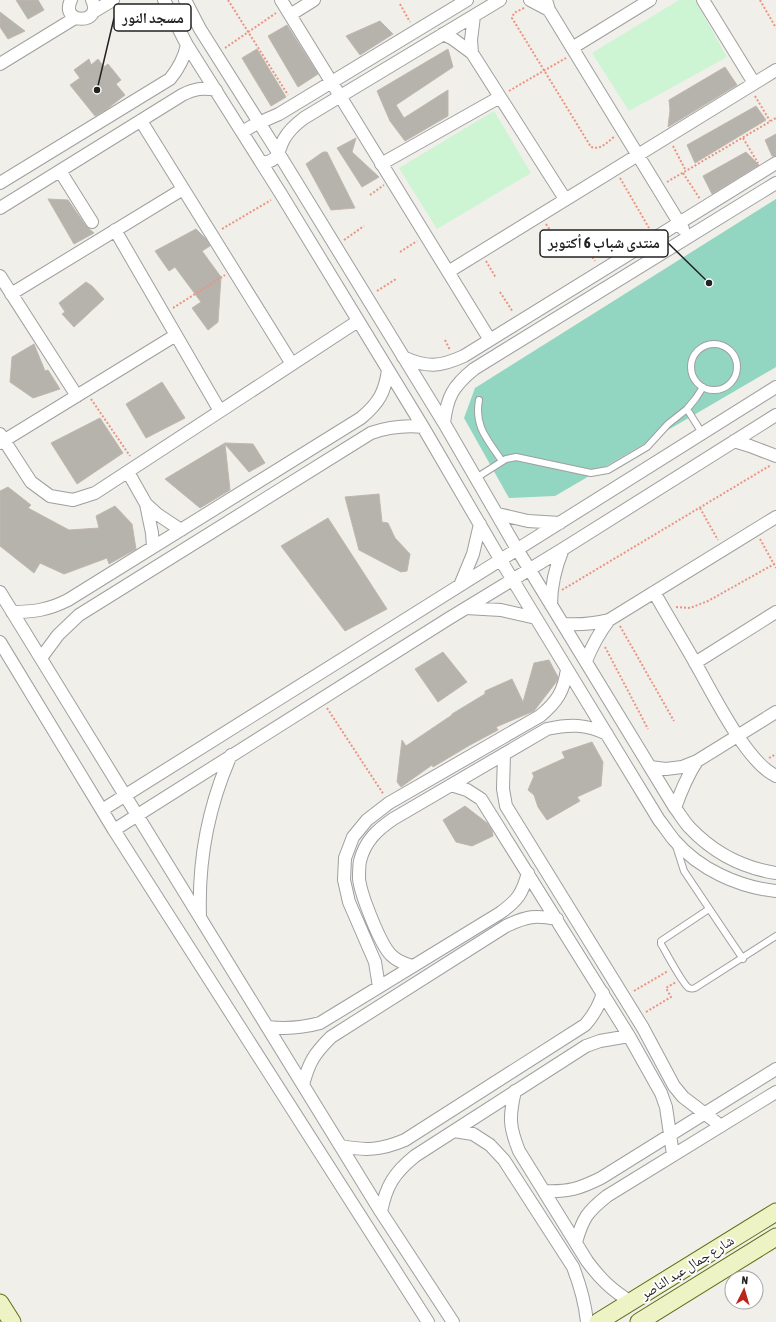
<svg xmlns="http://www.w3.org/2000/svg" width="776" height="1322" font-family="'Asap Condensed','Noto Naskh Arabic',sans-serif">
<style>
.park{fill:#cdf4d3}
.pitch{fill:#92d5c1}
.building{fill:#b6b2ac;stroke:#c1b7ae}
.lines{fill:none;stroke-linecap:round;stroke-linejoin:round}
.service-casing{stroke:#9f9f9f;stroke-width:8}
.minor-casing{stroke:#9f9f9f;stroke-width:14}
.secondary-casing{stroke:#5d6e13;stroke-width:19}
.path{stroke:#ea9481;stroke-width:2;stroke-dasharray:2 2;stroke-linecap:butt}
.service{stroke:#fff;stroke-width:6}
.minor{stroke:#fff;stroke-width:12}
.secondary{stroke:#edf3c5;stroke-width:17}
.labels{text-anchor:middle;stroke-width:4;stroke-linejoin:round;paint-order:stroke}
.street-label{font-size:14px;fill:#222;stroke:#fff}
.leader{fill:none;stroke:#222;stroke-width:1.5}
.callout-dot{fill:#222;stroke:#fff;stroke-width:1.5}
.callout{fill:#fff;stroke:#222;stroke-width:1.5}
.callout-label{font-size:15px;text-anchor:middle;font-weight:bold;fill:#222}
</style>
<rect width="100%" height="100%" fill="#f1efea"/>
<!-- park -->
<path class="park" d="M679,0h16l32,57 -98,54 -37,-58z
M494,111l37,62 -94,56 -38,-61z"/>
<!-- pitch -->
<path class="pitch" d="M776,199v168l-221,129 -46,2 -45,-80 11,-30z"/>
<!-- building -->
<path class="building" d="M16,0h22l6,10 -16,9z
M0,12l13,10 12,9 -17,8 -8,-12z
M380,21l13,13 -33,21 -14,-19z
M287,25l31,49 -20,13 -30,-51z
M257,49l29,48 -15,9 -29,-48z
M448,49l5,18 -57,38 8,13 44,-28v26l-43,25 -15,-20 -13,-30z
M89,59l2,6 7,-6 6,8 4,-3 13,16 -5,4 9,11 -18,14 -12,7 -25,-31 10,-7 -6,-8z
M725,67l12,18 -69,42 2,-17 -1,-10z
M756,106l10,14 -71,43 -8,-18z
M776,134v22h-4l-7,-16z
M356,138l-4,14 27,25 -17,10 -25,-39z
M323,152h4l28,56 -24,2 -25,-46z
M746,152l13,13 -47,29 -9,-18z
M48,199l20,1 18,26 8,7 -20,11z
M196,229l10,10 4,7 -8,5 19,26 -3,45 -10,8 -16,-22 9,-6 -26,-35 -6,4 -14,-20z
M86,282l6,4 12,13 -30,28 -12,-13 3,-2 -6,-9z
M34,344l11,27 3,-1 12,19 -27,9 -23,-16 2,-25z
M162,382l23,36 -39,20 -20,-34z
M100,418l23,35 -46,31 -26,-41z
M225,443l28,1 12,19 -16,9 -24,-28 5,46 -30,18 -35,-29z
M8,487l23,18 -3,3 41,22 30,-2 -3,-12 19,-10 17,18 4,25 -27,15 -2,-6 -43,16 -24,-11 -6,10 -34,-27v-55z
M379,494l3,28 6,1 7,15 15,16 -3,17 -6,1 -42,-22 -14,-53z
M328,518l59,91 -42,22 -64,-85z
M443,652l24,30 -29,20 -23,-33z
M549,660l9,17 -1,4 -23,30 -38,16 2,3 -28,15 -37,22 -1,-2 -31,22 -4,-5 5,-42 4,6 46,-31v-1l33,-20v-3l27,-12 11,23 11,-39z
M592,742l11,20 -2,24 -24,11 3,4 -33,19 -9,-13 -4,-12 -6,-5 6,-14 -2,-3 33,-15 -3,-6z
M465,806l22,17 5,7 1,6 -21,10 -16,-4 -13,-22z"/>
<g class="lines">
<defs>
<path id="service" d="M691 367a23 23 0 1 1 46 0a23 23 0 1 1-46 0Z
M479,400c-5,27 9,40 23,61
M687,409l15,24
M476,478l30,-19 10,-2 75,16 17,-3 39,-23 21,-23 19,-15 9,-11 7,-11
M676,846l8,25 59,88
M709,909l-48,32v3c5,8 22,41 28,44 3,1 3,1 6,0l81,-52"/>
<path id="minor" d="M71,0c-12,25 33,25 21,0
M164,0l23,45 94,149 142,233 77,132 159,261c5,6 10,14 15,20 25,29 64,47 102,51
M185,0l15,29 79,125 165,269 73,126 158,259c5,6 9,14 15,20 23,24 53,40 86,45
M281,0l209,340
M530,0l19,10
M546,0l3,10 134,219
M703,0l51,83
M93,12l20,-12
M290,15l24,-15
M443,34l10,5 19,14 93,146
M572,48l78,-48
M472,53l-1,-13 3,-24
M0,64l75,-46
M141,121l151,243
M242,132l12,-7 25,-11 188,-114
M262,163c18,-2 15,-11 22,-24 5,-9 12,-15 20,-21l196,-118
M381,164l119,-67
M60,171l32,51
M0,183l170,-104c9,-11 14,-20 17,-34
M0,208l182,-113c12,-6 21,-8 34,-5
M115,230l105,181
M448,272l328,-202
M0,276l77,120
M11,294l172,-105
M403,357c24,11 37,10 61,-1l312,-193
M444,423c3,-26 9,-37 30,-54l302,-186
M0,434l31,48 19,14 23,4 22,-7 263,-172
M734,441l16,5 26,10
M0,443l176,-108
M128,472l18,32 6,29 1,14
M146,504l11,10 24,16
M498,514l30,7 32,2
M461,583l12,-29 7,-30
M0,592l381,620 72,110
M654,592c14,25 29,49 43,74 16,28 50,97 79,110
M551,605c0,-20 4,-37 12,-56
M466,608l35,2 35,8
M12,612c22,0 36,-2 56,-12l293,-182c18,-15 24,-26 27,-48
M563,624c16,1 30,0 46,-4l167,-103
M0,642l114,188 314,492
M41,658l17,-23 21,-20 292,-182c18,-6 33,-8 52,-6
M586,661c6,-15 13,-28 23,-41
M695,663l81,-51
M504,754l-1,35 3,17 137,222 31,58 9,11 38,29
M650,767l16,2 16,-2 15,-6 79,-49
M451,785l16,5 14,9 148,237 32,57 5,14 7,48
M675,808c6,-17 12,-32 22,-47
M102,810l674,-423
M114,830l334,-211 115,-70 213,-134
M200,916c-2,-57 8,-109 31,-161
M412,966c-7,-2 -15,-5 -21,-11 -11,-11 -30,-60 -32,-76 0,-5 0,-13 1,-18 5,-20 17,-31 33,-42l154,-90c23,-5 39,-5 60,5
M379,987l-4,-25 -26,-60 -5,-22 1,-22 8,-21 14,-17 22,-17 151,-87c17,-14 24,-25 27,-47
M268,1027c18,2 34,1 52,-4l180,-110c18,-13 22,-19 28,-40
M303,1085c6,-23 11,-31 28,-48l175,-111c21,-10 29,-11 51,-7
M515,1091c-6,26 -6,35 4,60l68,110c14,19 25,29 44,41
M454,1131l19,3 17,11 14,15 69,107c7,18 12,35 14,55
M341,1146c25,5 40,4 64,-6l180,-115c9,-10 14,-19 18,-32
M544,1191c24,1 35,-2 57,-13l175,-109
M381,1212c5,-26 13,-39 34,-56l171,-110 14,-5 29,-5
M576,1242c7,-24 11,-30 31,-46l169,-104"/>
<path id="secondary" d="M0,1303l12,19
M598,1322l178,-110
M639,1322l137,-85"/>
</defs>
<!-- service casing -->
<use href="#service" class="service-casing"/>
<!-- minor casing -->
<use href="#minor" class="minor-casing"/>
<!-- secondary casing -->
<use href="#secondary" class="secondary-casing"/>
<!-- path -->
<path class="path" d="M228,0l60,95
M760,0l16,28
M400,4l10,18
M524,8l-10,5 -2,5 79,129c10,3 15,-4 23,-10
M225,48l51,-35
M509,91l57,-33
M755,96l15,25
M743,138l15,25
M673,146l13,25
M683,173l17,26
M620,178l29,50
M667,182l109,-64
M370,195l14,-10
M546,224l12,19
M222,229l49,-29
M344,240l20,-14
M583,244l12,17
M400,252l17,-11
M486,261l10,17
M377,291l19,-12
M500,292l13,20
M173,308l52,-33
M445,340l5,10
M91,399l39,57
M700,508l18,32
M760,539l16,29
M562,590l209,-125
M676,607l14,1 18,-7 68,-38
M620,626l54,95
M605,647l43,82
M327,708l57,87
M769,758l7,-4
M634,991l34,-20
M646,1012l25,-15 -5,-9 10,-6"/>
<!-- service -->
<use href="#service" class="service"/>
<!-- minor -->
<use href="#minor" class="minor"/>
<!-- secondary -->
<use href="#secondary" class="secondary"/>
</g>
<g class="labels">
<!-- street labels -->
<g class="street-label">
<text transform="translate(687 1267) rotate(-32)" y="5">شارع جمال عبد الناصر</text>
</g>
</g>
<!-- callouts -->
<path class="leader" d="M97 90L114 18M709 283L668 243"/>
<g class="callout-dot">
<circle cx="97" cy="90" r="4"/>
<circle cx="709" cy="283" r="4"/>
</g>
<g class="callout">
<rect x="114" y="4" width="77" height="27" rx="4"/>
<rect x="540" y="230" width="128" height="27" rx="4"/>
</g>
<g class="callout-label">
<text x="153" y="23">مسجد النور</text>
<text x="604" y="248">منتدى شباب 6 أكتوبر</text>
</g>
<!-- north arrow -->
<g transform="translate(744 1290) rotate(5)"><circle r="19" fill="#ffffff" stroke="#a7a7a7"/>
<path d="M0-3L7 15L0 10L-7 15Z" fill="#ba2619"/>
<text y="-6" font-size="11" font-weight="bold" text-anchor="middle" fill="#222222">N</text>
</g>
</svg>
